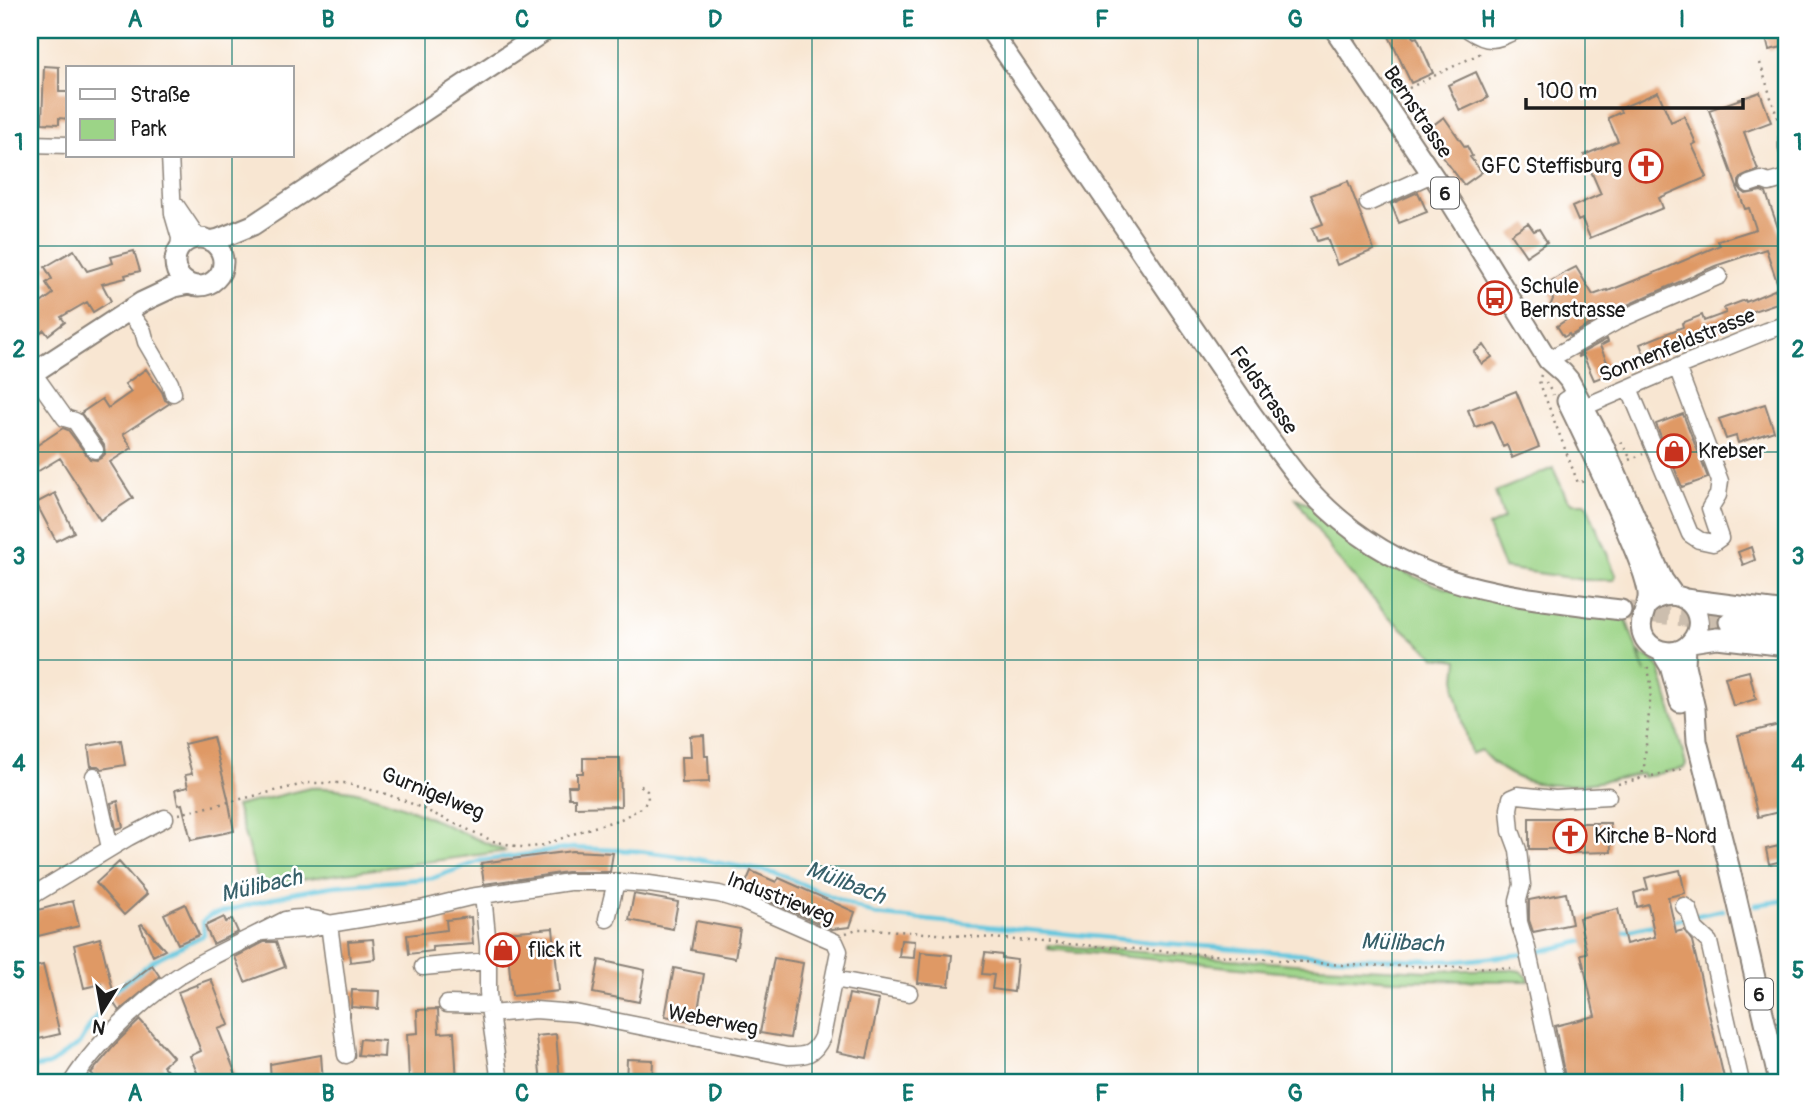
<svg xmlns="http://www.w3.org/2000/svg" width="1817" height="1112" font-family="Pangolin,sans-serif">
<style>
.green{fill:#9cd487;stroke:#5c7852;stroke-width:2}
.lines{fill:none;stroke-linecap:round;stroke-linejoin:round}
.stream{stroke:#60c6de;stroke-width:4.5}
.building{fill:#df9965}
.major-tunnel{stroke:#ccbeae;stroke-width:19;stroke-dasharray:19 10;stroke-linecap:butt}
.minor-casing{stroke:#8a8177;stroke-width:19}
.major-casing{stroke:#8a8177;stroke-width:23}
.path{stroke:#8a8177;stroke-width:2.5;stroke-dasharray:2 5;stroke-linecap:butt}
.minor{stroke:#fff;stroke-width:16}
.major{stroke:#fff;stroke-width:19}
.grid{fill:none;stroke:#0f766e;stroke-width:2;stroke-opacity:0.55}
.labels{text-anchor:middle;stroke-width:5;stroke-linejoin:round;paint-order:stroke}
.shield{fill:#fff;stroke:#606060;stroke-width:2}
.shield-label{font-size:19px;font-weight:bold;fill:#1c1c1c}
.street-label{font-size:21px;fill:#1c1c1c;stroke:#fff}
.poi-label{font-size:21px;fill:#1c1c1c;stroke:#fff;text-anchor:start}
.water-label{font-size:23px;font-style:italic;fill:#37606a;stroke:#fff}
.neatline{fill:none;stroke:#0f766e;stroke-width:2.5}
.grid-label{font-size:23px;text-anchor:middle;font-weight:bold;fill:#0f766e}
</style>
<rect width="100%" height="100%" fill="#fff"/>
<filter id="ink" filterUnits="userSpaceOnUse"><feTurbulence type="fractalNoise" baseFrequency=".0143" numOctaves="2"/><feDisplacementMap in="SourceGraphic" scale="14" xChannelSelector="R" yChannelSelector="G"/><feConvolveMatrix kernelMatrix="1 2 1 2 8 2 1 2 1" color-interpolation-filters="sRGB"/></filter>
<filter id="wash" filterUnits="userSpaceOnUse"><feTurbulence type="fractalNoise" baseFrequency=".00686" numOctaves="4" result="noise"/><feDisplacementMap in="SourceGraphic" scale="28" xChannelSelector="R" yChannelSelector="G"/><feGaussianBlur stdDeviation="1.57" result="paint"/><feColorMatrix in="noise" values="0 0 0 0 0 0 0 0 0 0 0 0 0 0 0 0 0 1.4 0 .05"/><feComposite in="paint" operator="in"/></filter>
<g filter="url(#wash)">
<rect width="100%" height="100%" fill="#f8e6d2"/>
<!-- green -->
<path class="green" d="M1553,468l14,31 6,4h13l30,72 -2,5h-30l-80,-12 -16,-41 16,-8 -9,-27z
M1296,498c29,11 48,37 73,54 42,29 91,42 140,51v2l117,14 19,54 -6,-21 4,4 7,1 10,12 26,95 -2,4 -41,9v-3c-57,10 -120,28 -162,-24l-10,4 -16,-65 3,-29 -23,-3 -48,-42 -52,-59z
M310,788c70,-3 132,39 196,63l-247,34 -23,-79z
M1048,945l272,21 108,5 79,-2 13,2 8,6 1,4 -134,-1 -116,-8 -211,-21 -20,-2z"/>
<g class="lines">
<!-- stream -->
<path class="stream" d="M1755,905l32,-5
M1670,921l53,-11
M1618,933l40,-9
M1533,953l56,-13
M30,1068l19,-3 30,-21 31,-50 44,-34 50,-25 -1,-14 8,-6 81,-22 41,-7 100,-8 47,-17 92,-13 66,3 47,6 91,16 99,42 275,27 192,15 117,4 66,-7"/>
</g>
<g id="blocks">
<!-- building -->
<path class="building" d="M1386,30h25l3,8 3,-1 16,36 -22,10z
M1764,30h23v16l-18,4z
M44,66l15,1v25h9v27l-9,-1v6l-17,-1z
M1476,72l12,26 -28,13 -12,-26z
M1658,92l13,30 13,-6 12,27 -4,2 15,32 -48,21 4,10 -73,30 -8,-19 -4,2 -6,-14 29,-13 -17,-39 34,-14 -10,-23 13,-6 -2,-3z
M1760,92l11,30 -27,10 14,38 -16,7 -3,4v6l3,4 4,3 15,-3 5,2 21,61v52l-2,1 -2,-6 -33,11 2,5 -27,11 1,1 -36,15 -2,-6 -26,11 2,6 -17,7 -7,-18 43,-17 -1,-4 20,-8 2,6 22,-8 -2,-5 21,-8 1,2 33,-14 -13,-39 -51,17 -92,41 -1,-2 -27,11 2,4 -27,16 -1,-2 -5,3 -7,-11 21,-14 -29,-3 4,-10 -8,-14 19,-12 12,-6 17,28 14,-5 1,1 61,-24 51,-22 -2,-4 38,-12 -7,-21 -4,1 -36,-99z
M1444,117l21,30 2,-1 5,10 -2,1 12,15 -18,13 -40,-53z
M1348,181l26,69 -37,15 -10,-27 -10,3 -5,-13 11,-4 -12,-29z
M1418,192l9,20 -28,11 -8,-19z
M1528,223l6,8 5,-2 8,13 -21,14 -15,-22z
M74,250l13,21 26,-8 -2,-6 23,-6 6,20 -15,4 1,3 -24,6 9,17 -18,11 -6,-10 -26,15 4,5 -17,13 -4,-5 -14,10v-29l23,-17 -7,-11 6,-4 -7,-12z
M1607,339l1,3 -8,4 12,27 -18,7 -11,-25 -4,2 -1,-2z
M1484,345l8,12 -10,7 -8,-12z
M146,369l16,23 3,8 5,3 -47,31 9,14 -22,14 23,36 -33,22 -40,-62 -30,18v-26l33,-22 5,2 22,29 7,1 4,-2 4,-4 -1,-9 -23,-32 21,-14 6,9 23,-16 -6,-8z
M1516,391l23,56 -27,11 -5,-13 -4,2 -11,-26 -17,6 -7,-17z
M1765,404l9,27 -36,12 -2,-7 -10,3 -7,-20z
M1683,414l25,64 -26,9 -19,-48h-1l-6,-15z
M55,493l19,39 -18,9 -20,-38z
M1751,547l4,13 -12,5 -5,-13z
M1749,671l7,28 -23,7 -8,-29z
M1787,723v87l-29,7 -20,-82z
M704,735l1,21h3l1,26 -27,1 -1,-26h10l-1,-21z
M213,737l15,61 6,33 -43,9 -9,-36 -4,1 -3,-15 13,-3 -3,-12 7,-1 -8,-30z
M121,740l4,25 -23,4 -4,-3h-7l-3,-20z
M583,758h37l1,48 -46,1v-9h-6l-1,-12h9v-13h6z
M118,801l5,26 -7,2 -5,-26z
M1529,818h43v5h38l1,29 -41,1v-4h-41z
M1787,844v16l-18,4 -3,-15z
M572,851l41,2 -3,19h-43l-83,12 -3,-21z
M119,862l28,32 -23,21 -28,-32z
M1680,870l5,23 -17,4 8,35 8,-2 8,11 33,141h-159l-11,-56 40,-10 -14,-62 6,-1 -8,-35 39,-9 8,35 29,-7 -7,-33 -11,3 -3,-14 14,-4 -3,-11z
M751,871l25,11 3,-4 76,34 -5,15 -18,2 -89,-39z
M1566,893l6,31 -39,8 -4,-12v-20z
M634,894l44,8 -5,27 -44,-9z
M73,901l6,25 -49,12v-26z
M185,904l14,31 -21,9 -14,-30z
M224,917l2,5 6,-3 6,13 -25,12 -8,-18z
M471,917l2,27 -41,3 1,4 -24,3 -2,-19 40,-5 -1,-10z
M696,921l44,8 -5,29 -44,-8z
M142,924l23,26 -12,6 -13,-31z
M553,928l6,63 -47,5 -6,-64z
M100,938l14,57 38,-30 8,12 -41,34 -18,-27 -17,4 -10,-43z
M373,939l2,20 -25,3 -2,-21z
M901,940l14,1 -1,17 -15,-1z
M264,942h12l9,25 -40,15 -10,-25z
M921,952l31,3 -3,31 -31,-3z
M985,953l17,2v3l15,2 -3,32 -22,-3 2,-14 -12,-1z
M774,958l29,5 -13,75 -30,-5z
M599,960l46,10 -6,32 -46,-9z
M43,965l17,69 -30,7v-73z
M674,968l30,6 -8,48 -31,-6z
M211,979l18,46 -11,4 21,53h-38l-11,-26 11,-5 -23,-59 18,-7 2,2 -1,-3z
M352,990l27,1 -1,18 -27,-2z
M849,994l30,6 -12,58 -30,-6z
M438,1009l1,24 15,-1 3,50h-48l-2,-48 11,-1 -1,-23z
M140,1020l33,37 -10,9 13,16h-76l-9,-9 28,-33z
M556,1034l4,48h-19l-5,-46z
M360,1039l25,2 -1,16 -26,-2z
M321,1055l2,27h-52l-1,-18z
M627,1059l26,1 -1,22h-26z"/>
</g>
</g>
<g filter="url(#ink)">
<use href="#blocks" fill-opacity="0" stroke="#8a8177" stroke-width="2"/>
<g class="lines">
<!-- major-tunnel -->
<path class="major-tunnel" d="M1621,610l108,12"/>
<defs>
<path id="minor" d="M1469,30c21,14 26,10 48,0
M1787,137v12
M30,144l38,1
M170,156l3,58 7,24 -1,11
M1749,184l12,-4 8,3 18,-5
M1368,203l64,-29
M175,204l23,34
M128,311l15,20 3,11 24,41 3,10
M1548,360l73,-41 98,-43
M33,373l32,45 10,3 20,29
M1629,388l61,146 9,6 14,3 7,-5 -10,-30 8,-13 2,-14 -43,-114
M1584,407l93,-40 89,-36 21,-7
M94,776l16,72
M483,895l5,51v46l2,22 10,68
M30,897l99,-60 36,-19
M1684,906l5,4 6,19 14,13 32,140
M607,919l9,-37
M329,924l17,131
M262,932l44,-3 23,-5 92,-15 49,-12 99,-15h49l31,2 70,10 23,7 93,41 4,9 -17,86c-8,18 -16,19 -35,19l-212,-43 -40,-3 -45,4
M423,967l65,-6
M834,979l75,14
M447,1004l42,1
M72,1082c27,-43 81,-93 126,-118 28,-15 58,-29 87,-44 16,-4 28,-2 43,3
M1556,1082l-29,-134 -8,-26 -1,-22 4,-15 -4,-35 -7,-19 -2,-22 2,-11 7,-3 37,4 53,-3"/>
<path id="major" d="M990,30l261,383c19,26 37,53 58,77 89,97 190,105 312,120
M1335,30l115,171 98,159 15,13 6,7 34,64 60,136 10,14
M175 262a24 24 0 1 1 48 0a24 24 0 1 1-48 0Z
M210,241l9,-2 34,-14 293,-195
M30,375l112,-73 32,-15 15,-3
M1567,401c20,41 40,83 58,126 7,18 16,36 21,55 2,7 3,15 1,21 -3,13 -10,22 -2,36 10,15 34,18 46,3 23,-27 -12,-65 -44,-37
M1685,599l102,13
M1729,622l58,7
M1691,642l26,-4 70,8
M1686,647l-1,18 10,44 2,32 33,129 49,212
M1661,651l9,15 10,36"/>
</defs>
<!-- minor casing -->
<use href="#minor" class="minor-casing"/>
<!-- major casing -->
<use href="#major" class="major-casing"/>
<!-- path -->
<path class="path" d="M1760,63l19,60
M1402,98l5,-3v-6l72,-35 1,-2
M1541,375l-2,6 39,102 10,-3
M1546,382l7,13
M1621,442l10,17
M1629,460l14,-6
M1639,779l3,-4 2,-8 7,-76v-7l-4,-21
M1618,784l68,-16
M179,814l129,-31h36l39,10 25,9 85,39 27,6h12l12,-2 40,-15 37,-11 22,-12 5,-8 -1,-8 -7,-6
M846,933l11,-4h15l472,36 172,3"/>
<!-- minor -->
<use href="#minor" class="minor"/>
<!-- major -->
<use href="#major" class="major"/>
</g>
</g>
<!-- grid -->
<path class="grid" d="M232,30v38M425,30v1052M618,30v1052M812,30v1052M1005,30v1052M1198,30v1052M1392,30v1052M1585,30v1052M232,156v926M30,246h1757M30,452h1757M30,660h1757M30,866h1757"/>
<!-- icons -->
<defs>
<symbol id="church-ring" viewBox="-11 -11 22 22"><circle r="9.5" fill="#fff" stroke="#c8321e" stroke-width="1.5"/><path d="M-1.2-6h2.4v3.5h3.3v2.4h-3.3V6h-2.4V-.1h-3.3v-2.4h3.3Z" fill="#c8321e"/></symbol>
<symbol id="bus-ring" viewBox="-11 -11 22 22"><circle r="9.5" fill="#fff" stroke="#c8321e" stroke-width="1.5"/><path d="M-5-6H5V4H4V6H2V4H-2V6H-4V4H-5ZM-3.5-4V0h7V-4ZM-3.5 1.2v1.5H-2V1.2ZM2 1.2v1.5H3.5V1.2Z" fill="#c8321e"/></symbol>
<symbol id="shop-ring" viewBox="-11 -11 22 22"><circle r="9.5" fill="#fff" stroke="#c8321e" stroke-width="1.5"/><path d="M-5-2.5h2.3a2.7 3.5 0 0 1 5.4 0H5L5.5 6h-11ZM-1.5-2.5h3a1.5 2.3 0 0 0-3 0Z" fill="#c8321e"/></symbol>
</defs>
<g fill-rule="evenodd">
<use href="#church-ring" x="1627" y="147" width="38" height="38"/>
<use href="#bus-ring" x="1476" y="279" width="38" height="38"/>
<use href="#shop-ring" x="1655" y="432" width="38" height="38"/>
<use href="#church-ring" x="1551" y="817" width="38" height="38"/>
<use href="#shop-ring" x="484" y="931" width="38" height="38"/>
</g>
<g class="labels">
<!-- shield labels -->
<g class="shield">
<rect x="1431" y="177.5" width="28" height="31" rx="5"/>
<rect x="1745" y="978.5" width="28" height="31" rx="5"/>
</g>
<g class="shield-label">
<text x="1445" y="200">6</text>
<text x="1759" y="1001">6</text>
</g>
<!-- street labels -->
<g class="street-label">
<text transform="translate(1418 112) rotate(56)" y="7">Bernstrasse</text>
<text transform="translate(1677 345) rotate(-22)" y="7">Sonnenfeldstrasse</text>
<text transform="translate(1264 390) rotate(55)" y="7">Feldstrasse</text>
<text transform="translate(433 793) rotate(22)" y="7">Gurnigelweg</text>
<text transform="translate(781 898) rotate(21)" y="7">Industrieweg</text>
<text transform="translate(713 1020) rotate(11)" y="7">Weberweg</text>
</g>
<!-- poi labels -->
<g class="poi-label">
<text x="1622" y="173" text-anchor="end">GFC Steffisburg</text>
<text x="1520" y="293">Schule<tspan x="1520" dy="24">Bernstrasse</tspan></text>
<text x="1698" y="458">Krebser</text>
<text x="1594" y="843">Kirche B-Nord</text>
<text x="528" y="957">flick it</text>
</g>
<!-- water labels -->
<g class="water-label">
<text transform="translate(846 882) rotate(21)" y="8">Mülibach</text>
<text transform="translate(261 885) rotate(-13)" y="8">Mülibach</text>
<text transform="translate(1402 942) rotate(2)" y="8">Mülibach</text>
</g>
</g>
<!-- margin -->
<rect width="1817" height="1112" fill="none" stroke="#fff" stroke-width="77"/>
<!-- legend -->
<rect x="66" y="66" width="228" height="91" fill="#ffffff" stroke="#a4a4a4" stroke-width="2"/>
<rect x="80" y="89" width="35" height="10" fill="#ffffff" stroke="#a4a4a4" stroke-width="2"/>
<text x="130" y="102" font-size="21" fill="#1c1c1c">Straße</text>
<rect x="80" y="119" width="35" height="21" fill="#9cd487" stroke="#a4a4a4" stroke-width="2"/>
<text x="130" y="136" font-size="21" fill="#1c1c1c">Park</text>
<!-- north arrow -->
<g transform="translate(102 1011) rotate(191)" stroke="#ffffff" stroke-width="5" paint-order="stroke">
<path d="M0-5L12 26L0 18L-12 26Z" fill="#1c1c1c"/>
<text y="-10" font-size="19" font-weight="bold" text-anchor="middle" fill="#1c1c1c">N</text>
</g>
<!-- scale -->
<path d="M1526 98v10h217v-10" fill="none" stroke="#1c1c1c" stroke-width="3.5"/>
<text x="1537" y="98" font-size="21" fill="#1c1c1c" stroke="#ffffff" stroke-width="5" paint-order="stroke">100 m</text>
<rect x="38" y="38" width="1740" height="1036" class="neatline"/>
<g class="grid-label">
<text x="135" y="27">A</text>
<text x="328" y="27">B</text>
<text x="522" y="27">C</text>
<text x="715" y="27">D</text>
<text x="908" y="27">E</text>
<text x="1102" y="27">F</text>
<text x="1295" y="27">G</text>
<text x="1488" y="27">H</text>
<text x="1682" y="27">I</text>
<text x="19" y="150">1</text>
<text x="1798" y="150">1</text>
<text x="19" y="357">2</text>
<text x="1798" y="357">2</text>
<text x="19" y="564">3</text>
<text x="1798" y="564">3</text>
<text x="19" y="771">4</text>
<text x="1798" y="771">4</text>
<text x="19" y="978">5</text>
<text x="1798" y="978">5</text>
<text x="135" y="1101">A</text>
<text x="328" y="1101">B</text>
<text x="522" y="1101">C</text>
<text x="715" y="1101">D</text>
<text x="908" y="1101">E</text>
<text x="1102" y="1101">F</text>
<text x="1295" y="1101">G</text>
<text x="1488" y="1101">H</text>
<text x="1682" y="1101">I</text>
</g>
</svg>
